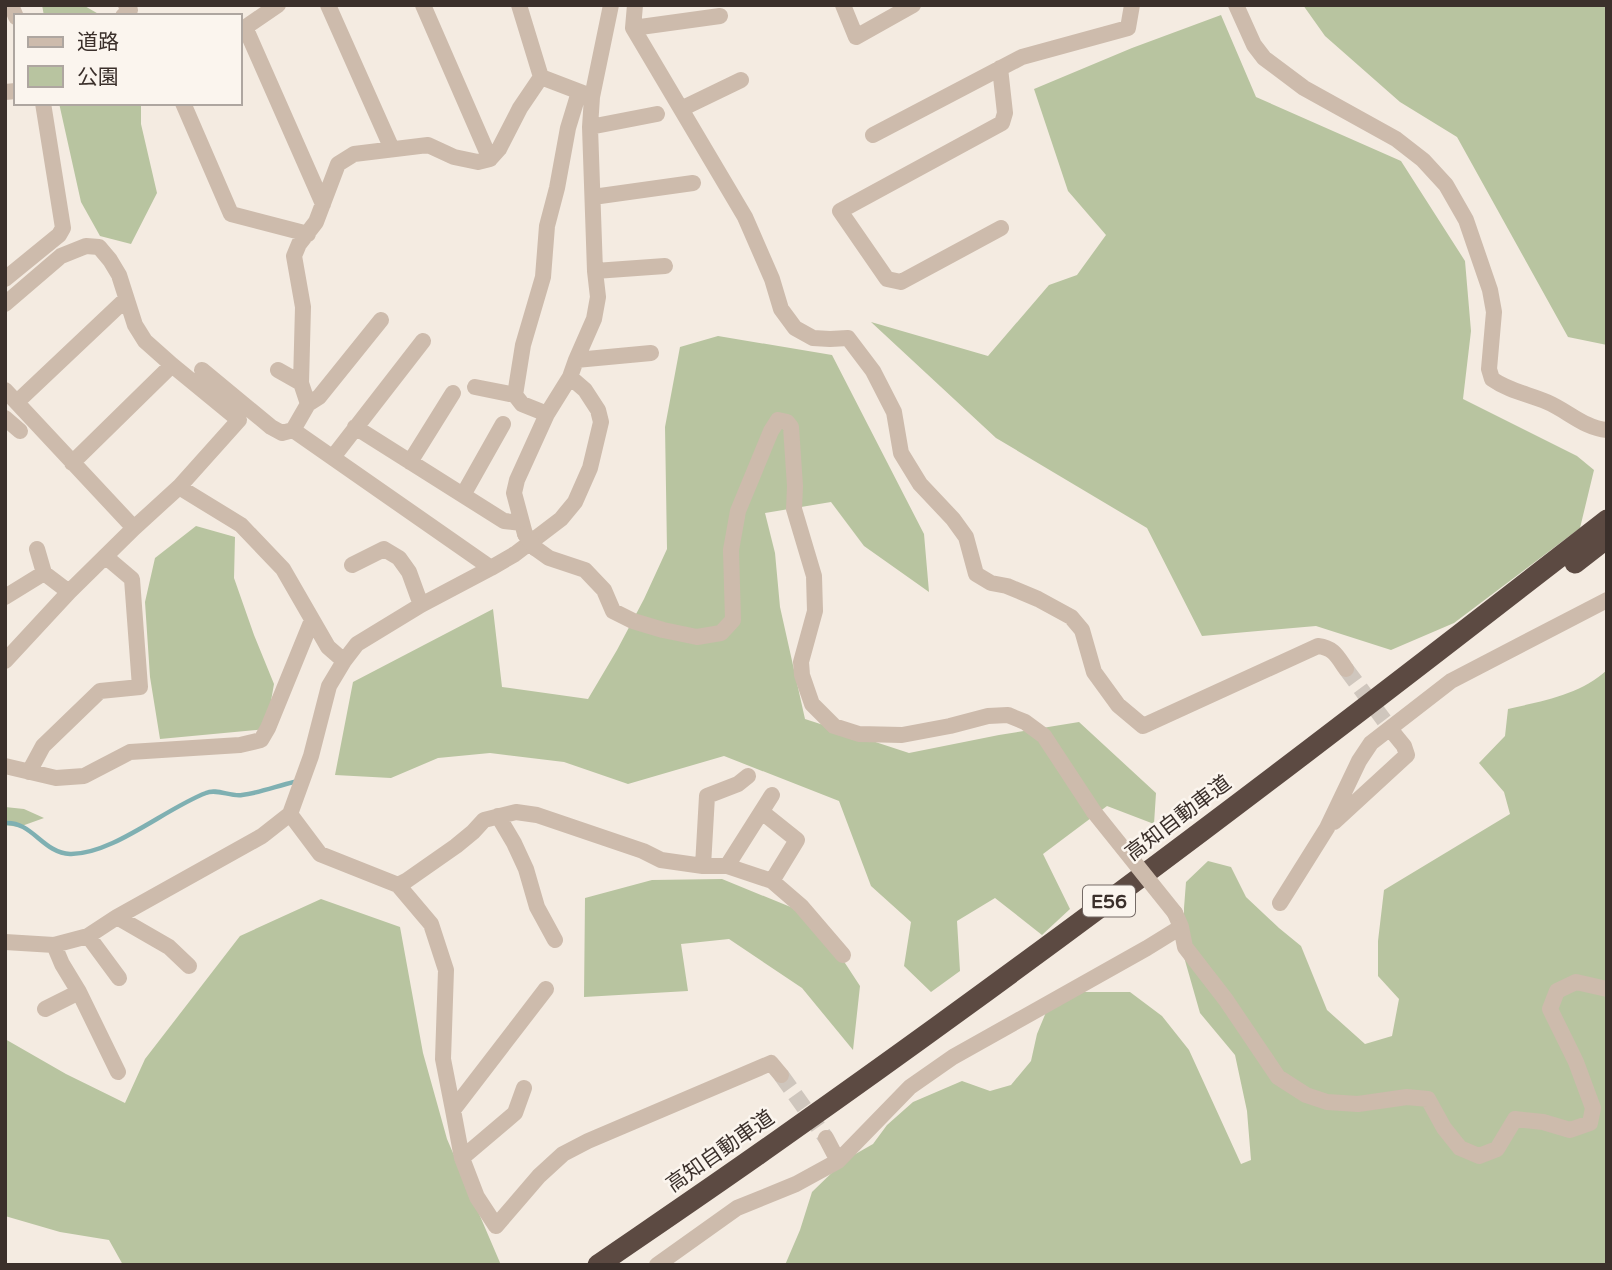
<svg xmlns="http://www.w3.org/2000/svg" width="1612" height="1270" font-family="'Varela Round','Noto Sans JP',sans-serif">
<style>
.green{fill:#b8c4a0}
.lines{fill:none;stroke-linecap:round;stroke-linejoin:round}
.stream{stroke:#7fb0b2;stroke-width:4.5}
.minor-tunnel{stroke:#cfc6bd;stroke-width:16;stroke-dasharray:16 8;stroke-linecap:butt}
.minor{stroke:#cdbbac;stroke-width:16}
.highway{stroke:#5c4a42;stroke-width:21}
.minor-bridge{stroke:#cdbbac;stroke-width:16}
.labels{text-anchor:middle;stroke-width:5;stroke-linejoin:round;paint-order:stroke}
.shield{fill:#fbf5ee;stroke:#756b66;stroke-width:2}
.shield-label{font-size:19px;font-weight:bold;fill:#3b302b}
.street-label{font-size:21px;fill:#3b302b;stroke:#fbf5ee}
</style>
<rect width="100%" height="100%" fill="#f4ebe1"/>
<!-- green -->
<path class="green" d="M42,5h41l19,11h-58z
M1303,5h304v340l-39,-8 -111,-200 -57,-35 -75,-66z
M1221,15l35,82 145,64 64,100 6,70 -8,68 114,57 17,14 -14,58 -126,95 -63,27 -75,-24 -114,10 -55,-108 -151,-90 -125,-116 117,34 61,-71 28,-10 29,-40 -38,-44 -34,-102 98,-41z
M59,103h82v21l16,69 -26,51 -31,-8 -19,-34z
M718,336l114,19 92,179 5,58 -65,-46 -33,-44 -66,11 10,40 5,54 25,112 104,34 90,-18 80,-13 77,71 -2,31 -47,-18 -64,48 27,55 -28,26 -47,-37 -38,23 3,50 -29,21 -27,-26 7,-44 -40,-36 -32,-85 -115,-45 -96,28 -64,-22 -74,-9 -52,5 -47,20 -56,-3 18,-93 140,-73 9,78 86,12 29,-49 27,-51 23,-50 -2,-122 15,-80z
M196,526l39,11 -1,41 20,57 20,49 -8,45 -106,10 -10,-62 -5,-75 10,-44z
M1607,670v595h-822l15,-35 12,-38 33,-32 28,-16 14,-19 26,-23 49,-21 28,10 21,-6 20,-24 6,-27 12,-29 28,-13h53l32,24 27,34 52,114 10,-4 -4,-49 -12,-56 -35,-42 -16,-56v-49l2,-26 22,-21 23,6 15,30 33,31 22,18 26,64 38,34 27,-8 7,-37 -21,-23v-35l6,-51 126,-76 -6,-22 -25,-29 26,-27 3,-27c34,-8 72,-14 99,-39z
M5,807l19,2 20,9 -25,9 -14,-2z
M722,879l93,38 45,69 -7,64 -51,-62 -73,-49 -48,5 7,47 -104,6 1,-99 67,-18z
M321,899l79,28 23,126 24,86 54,126h-378l-14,-25 -49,-8 -55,-16v-177l61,35 59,29 20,-44 95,-123z"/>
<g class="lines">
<!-- stream -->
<path class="stream" d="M5,823c27,-2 38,30 65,31 42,1 96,-46 136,-61 10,-5 25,4 36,2 17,-2 35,-9 52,-13"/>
<!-- minor-tunnel -->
<path class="minor-tunnel" d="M1346,669l49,66
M781,1075l45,63"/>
<!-- minor -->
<path class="minor" d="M11,5l5,12
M328,5l64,144
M423,5l67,154
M519,5l22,72
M635,5l-2,23 112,189 27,62 9,30 14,19 18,10 17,1 18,-1 25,33 21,41 7,41 19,31 33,35 13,18 10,37 15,9 16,3 31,13 33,18 11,13 12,42 24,33 25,21 175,-80c16,2 19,10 28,23
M843,5l13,32 57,-32
M1236,5l18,40 10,13 40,30 92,51 27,21 23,25 20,35 24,70 4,22 -5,57 3,10c17,12 36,15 55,23 21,9 37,26 60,28
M123,16l7,-6 -4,-5
M245,27l78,177
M633,28l87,-12
M240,31l38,-26
M1000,68l5,45 -3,10 -162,88 47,68 14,3 100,-54
M541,77l47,18
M5,92l11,-1
M183,103l48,111 77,20
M681,109l60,-29
M590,127l67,-13
M873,135l149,-78 106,-29 4,-23
M593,197l100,-14
M595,271l70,-5
M5,279l54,-44 4,-7 -20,-125
M5,304l56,-48 25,-10 13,1 11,13 9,15 16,50 10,16 27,24 67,55 -60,67 -45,41 -65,64 -64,69
M576,360l75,-7
M202,370l69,57 11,6 11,-3
M278,370l23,13
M475,387l40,8
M5,390l129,138
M17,402l109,-103
M308,404l11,-7 62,-77
M547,414l-25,-10 -7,-9 8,-50 20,-68 4,-51 10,-38 11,-60 11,-36
M5,418l15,13
M355,427l149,94 18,2
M333,457l90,-116
M410,462l43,-69
M72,463l100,-98
M179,487l62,38 42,44 45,78 16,14
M463,495l40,-71
M525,534l-11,-41 3,-13 30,-66 23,-37 6,-17 18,-41 4,-22 -3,-26 -5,-144 2,-30 19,-92
M535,548l14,10 36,12 19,20 9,21 20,10 30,9 34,7 24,-4 12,-13 -2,-70 7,-39 33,-80 7,-11 9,2 4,5 4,59 -1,23 20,67 1,35 -14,51 1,13 10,29 22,22 25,8 43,1 48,-9 38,-10 20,-1 17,7 19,14 50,76
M37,549l7,24
M352,565l32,-16 15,9 10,14 12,33
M491,568l-198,-138 15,-26 -7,-21 2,-76 -9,-51 5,-12 17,-22 22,-58 16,-10 74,-9 26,12 24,5 12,-3 9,-10 21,-41 21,-31
M5,597l39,-24 25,19
M5,766l51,12 28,-2 46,-24 110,-7 21,-5 7,-12 44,-108
M29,772l14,-26 57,-55 40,-4 -8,-108 -26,-22
M762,812l35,28 -25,41
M290,814l30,40 78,31 8,-4 50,-35 17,-14 11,-12 32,-8 21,3 106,36 18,9 42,6h24l45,15 29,25 42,49
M498,816l16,27 12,26 11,38 18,33
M1334,822l73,-67 -3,-9 -9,-11
M703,866l4,-70 31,-12 10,-8
M727,866l45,-71
M398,885l33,39 15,46 -3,89 10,51 9,48 15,39 19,29 43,-50 24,-22 25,-13 183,-78 10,12
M1280,903l47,-75 32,-67 12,-18 80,-62 156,-81
M1175,913l6,14 4,20 41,53 52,77 28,18 21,7 31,2 49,-7 21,2 16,29 16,20 19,8 18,-7 18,-30 28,3 27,8 20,-7 3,-15 -17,-46 -26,-53 7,-18 19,-9 31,7
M117,917l52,30 20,19
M88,936l31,42
M5,942l49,3 34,-9 29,-19 145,-81 28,-22 21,-58 18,-70 15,-25 13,-17 64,-39 70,-37 24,-14 46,-35 14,-17 15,-34 11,-46 -3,-12 -13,-20 -15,-13
M79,992l39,80
M45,1009l34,-17 -17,-28 -8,-19
M453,1110l93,-121
M826,1138l12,23
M462,1158l53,-45 9,-25
M657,1265l80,-57 59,-24 42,-23 72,-74 43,-30 194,-109 34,-21"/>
<!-- highway -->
<path class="highway" d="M1575,563l32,-25
M598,1265c64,-44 129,-88 192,-133 278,-196 549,-403 817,-612"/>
<!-- minor-bridge -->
<path class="minor-bridge" d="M525,534l10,14
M1094,812l81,101"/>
</g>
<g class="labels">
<!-- shield labels -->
<rect class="shield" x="1083" y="885.5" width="52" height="31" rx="5"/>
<g class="shield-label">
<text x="1109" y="908">E56</text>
</g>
<!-- street labels -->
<g class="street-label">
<text transform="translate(1178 818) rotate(-37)" y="7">高知自動車道</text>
<text transform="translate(720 1151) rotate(-35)" y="7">高知自動車道</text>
</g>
</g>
<!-- border -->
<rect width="1612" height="1270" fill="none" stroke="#3b302b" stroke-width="14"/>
<!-- legend -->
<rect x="14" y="14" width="228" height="91" fill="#fbf5ee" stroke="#aea6a0" stroke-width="2"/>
<rect x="28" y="37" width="35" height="10" fill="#cdbbac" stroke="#aea6a0" stroke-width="2"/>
<text x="77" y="49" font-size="21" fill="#3b302b">道路</text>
<rect x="28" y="66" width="35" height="21" fill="#b8c4a0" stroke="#aea6a0" stroke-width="2"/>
<text x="77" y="84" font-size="21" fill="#3b302b">公園</text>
</svg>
